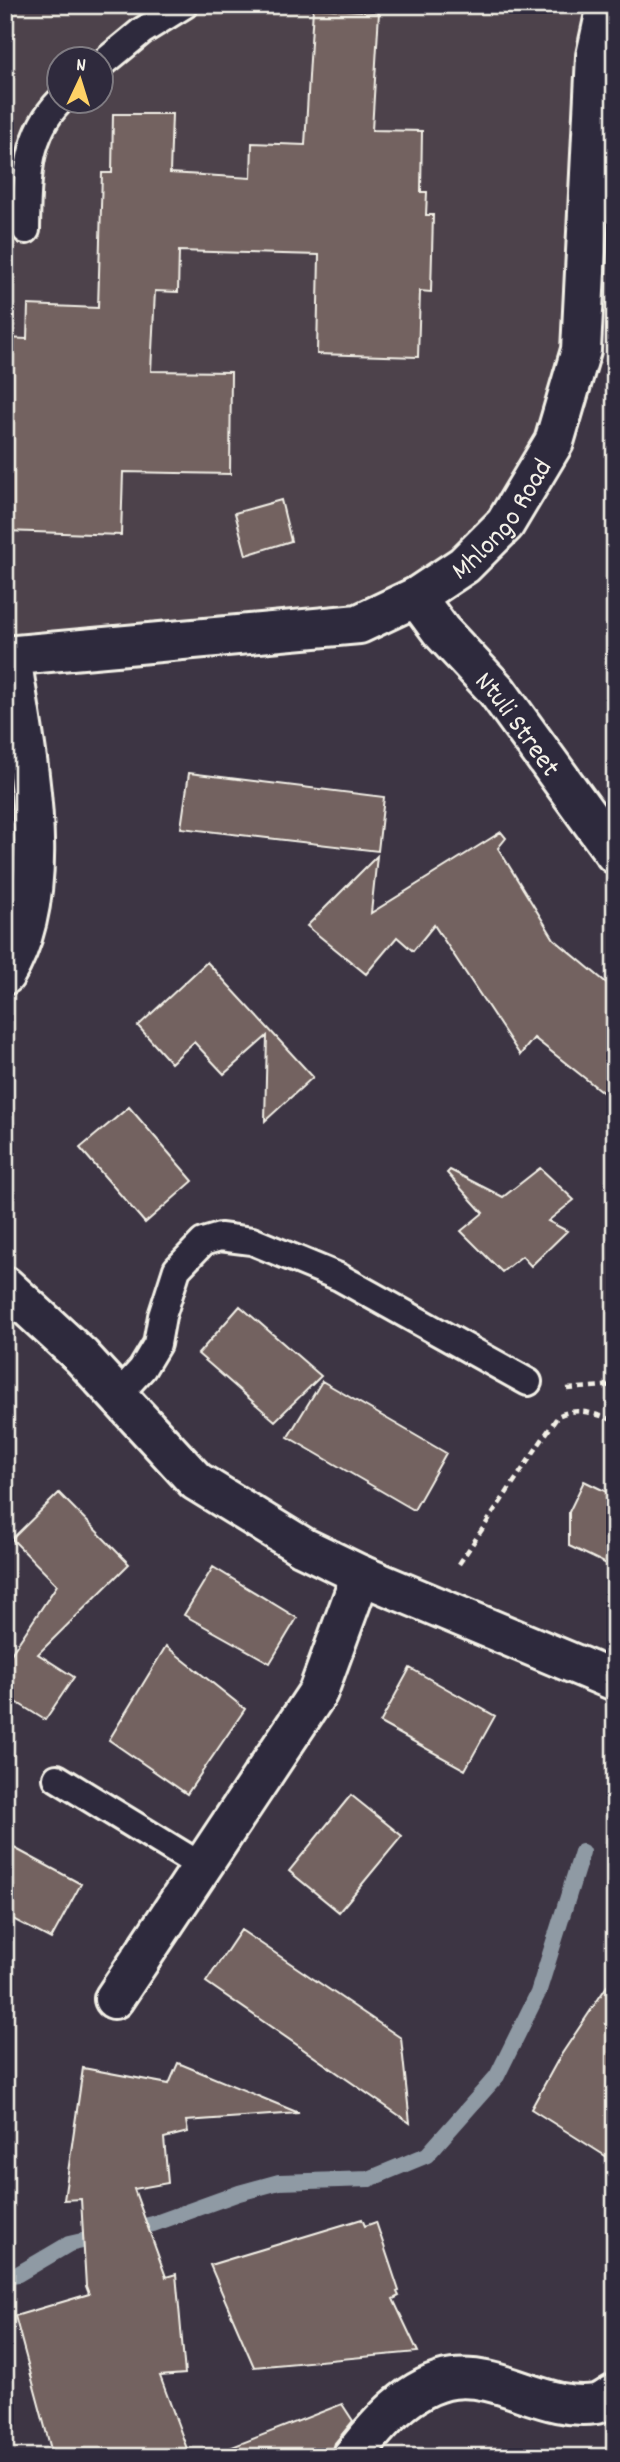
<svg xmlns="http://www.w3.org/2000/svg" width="620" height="2462" font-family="Dekko,sans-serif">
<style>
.built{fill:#4d424c;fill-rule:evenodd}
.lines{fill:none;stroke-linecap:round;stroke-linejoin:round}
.stream{stroke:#8f9aa4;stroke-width:16}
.building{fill:#736260;stroke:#f4f1e8;stroke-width:2}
.lane-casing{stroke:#f4f1e8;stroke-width:32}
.street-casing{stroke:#f4f1e8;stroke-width:44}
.path{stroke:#f4f1e8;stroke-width:4.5;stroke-dasharray:7 5;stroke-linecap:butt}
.lane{stroke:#2f2a3d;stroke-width:26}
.street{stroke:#2f2a3d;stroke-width:38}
.labels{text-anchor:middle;stroke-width:5;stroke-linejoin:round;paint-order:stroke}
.street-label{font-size:28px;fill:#f4f1e8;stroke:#2f2a3d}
</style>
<rect width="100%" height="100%" fill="#3d3544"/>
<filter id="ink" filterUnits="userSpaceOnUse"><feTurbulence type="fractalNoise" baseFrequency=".0143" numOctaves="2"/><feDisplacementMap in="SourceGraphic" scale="14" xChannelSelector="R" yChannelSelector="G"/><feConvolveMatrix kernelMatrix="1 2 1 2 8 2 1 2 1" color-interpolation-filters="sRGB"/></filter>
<g filter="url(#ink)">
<!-- built -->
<path class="built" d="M5,5h601l-28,343 -73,175 -150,101 -350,30zM60,60h42v42h-42z"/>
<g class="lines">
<!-- stream -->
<path class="stream" d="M129,2230l24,-6 86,-31 40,-11 90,-3 58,-24 70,-79 41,-83 44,-141
M5,2276l13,-2 51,-30 35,-8"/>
</g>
<!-- building -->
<path class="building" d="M313,8l66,4 -7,118 50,1 -1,61h6l-1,23h7l-2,77 -11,-1 -2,66 -101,-3 2,-99 -140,-4 -1,41 -23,-1 -4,80 80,1 -1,102 -107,-2 -2,63 -116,-4v-193l22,1 1,-34 70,3 4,-135h10l1,-59h59l-2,59 81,5 1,-35 53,2z
M281,500l10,41 -45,14 -11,-42z
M189,773l195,24 -6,54 -197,-23z
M501,832l5,6 -8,10 56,91 61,51v112l-81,-64 -14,17 -86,-130 -21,26 -16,-14 -31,37 -59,-48 70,-70 -6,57z
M207,962l106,115 -48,44 2,-85 -43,38 -30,-32 -23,21 -33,-37z
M129,1107l64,74 -48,42 -65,-75z
M540,1168l34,32 -26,21 19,10 -36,35 -9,-10 -20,16 -41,-41 22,-18 -36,-40 3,-3 53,27z
M240,1306l81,70 -46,45 -77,-67z
M322,1381l124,72 -32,57 -126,-73z
M584,1481l31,15v72l-46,-22v-34z
M59,1493l70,71 -91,90 36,23 -29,43 -40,-25v-32l52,-78 -45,-46z
M213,1567l84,51 -27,45 -86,-48z
M166,1646l79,63 -58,85 -78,-54z
M410,1668l85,48 -30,54 -85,-47z
M351,1795l51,41 -63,76 -50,-41z
M5,1843l76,41 -30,55 -46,-24z
M241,1930l160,108 9,85 -204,-141z
M615,1974v188l-84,-53 28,-51z
M178,2063l121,50 -113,8 2,11 -24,6 4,45 -34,6 32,88 10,-3 9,100 -25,2 30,81h-137l-38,-141 74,-22 -3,-8 -5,-87 -17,1 19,-132 86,16z
M362,2219l3,7 11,-4 23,69 -2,1 2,4 -6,3 25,53 -164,15 -44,-102z
M342,2404l11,17 -18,22 -4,14h-116l-1,-3z"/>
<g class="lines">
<defs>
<path id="lane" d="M102,64l40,-33 42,-26
M26,230c1,-46 -1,-94 34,-129
M118,1395l24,-26 15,-25 5,-28 15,-47 26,-27 17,-5 32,4 87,36 189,105
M57,1778l144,88"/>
<g id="street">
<path id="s1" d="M416,597l25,34 56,60 118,163"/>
<path id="s2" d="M5,656l354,-32 57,-27 48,-32 41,-41 49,-82 27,-92 15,-294 11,-51"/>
<path d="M5,975c54,-87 19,-224 6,-320"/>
<path d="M5,1286l76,70 115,125 107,66 58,28 254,106"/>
<path d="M114,1999l204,-307 43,-117"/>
<path d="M352,2457c25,-32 58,-72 101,-78 49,-6 93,33 143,25 6,-1 13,-7 19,-10"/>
</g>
</defs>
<!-- lane casing -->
<use href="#lane" class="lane-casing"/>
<!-- street casing -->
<use href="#street" class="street-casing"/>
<!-- path -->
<path class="path" d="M567,1389l48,-4
M459,1564l99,-148c19,-10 38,-2 57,5"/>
<!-- lane -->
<use href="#lane" class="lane"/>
<!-- street -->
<use href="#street" class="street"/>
</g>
</g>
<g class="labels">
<!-- street labels -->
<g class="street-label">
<text dy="10" stroke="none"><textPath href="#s2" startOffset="536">Mhlongo Road</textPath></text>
<text dy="10" stroke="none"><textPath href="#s1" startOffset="163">Ntuli Street</textPath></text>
</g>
</g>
<!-- margin -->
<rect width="620" height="2462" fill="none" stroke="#2f2a3d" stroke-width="28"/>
<rect x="14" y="14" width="592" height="2434" fill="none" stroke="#f4f1e8" stroke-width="2.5" filter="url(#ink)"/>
<!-- north arrow -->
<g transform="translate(80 80) rotate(4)"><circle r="33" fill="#2f2a3d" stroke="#7e7a81" stroke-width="2"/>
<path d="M0-5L12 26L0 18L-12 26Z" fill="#ffd166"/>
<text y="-10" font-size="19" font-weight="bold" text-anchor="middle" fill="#f4f1e8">N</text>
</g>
</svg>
